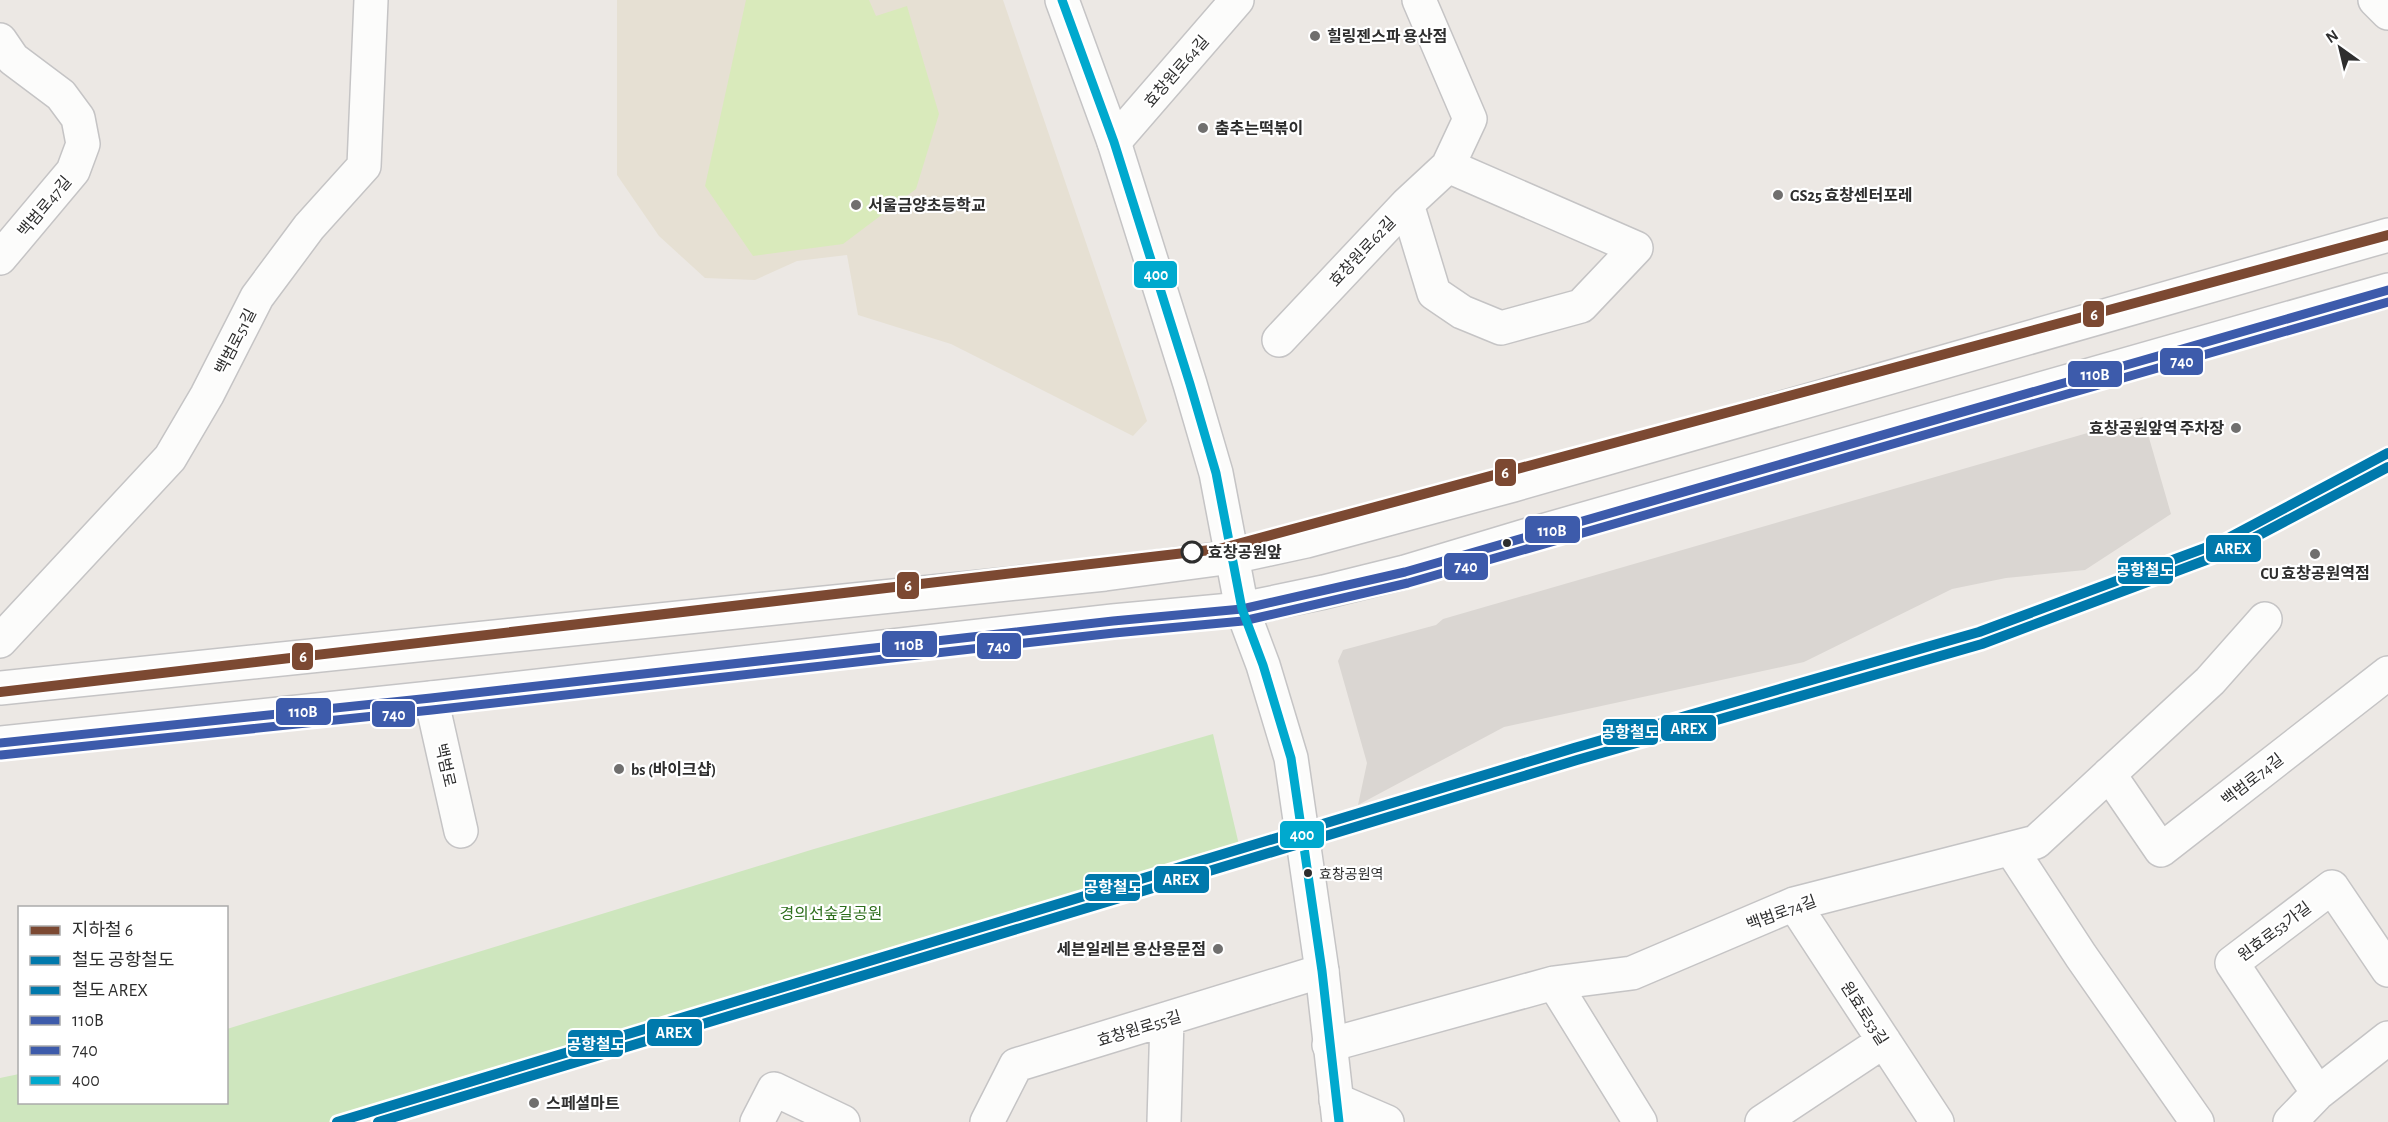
<svg xmlns="http://www.w3.org/2000/svg" width="2388" height="1122" font-family="'Alegreya Sans','Noto Sans KR',sans-serif">
<style>
.education{fill:#e6e0d3}
.green{fill:#cee6be}
.pitch{fill:#d9eabb}
.plaza{fill:#dad6d2}
.lines{fill:none;stroke-linecap:round;stroke-linejoin:round}
.minor-casing{stroke:#c5c4c5;stroke-width:36}
.tertiary-casing{stroke:#c5c4c5;stroke-width:36}
.secondary-casing{stroke:#c5c4c5;stroke-width:36}
.minor{stroke:#fcfcfb;stroke-width:33}
.tertiary{stroke:#fcfcfb;stroke-width:33}
.secondary{stroke:#fcfcfb;stroke-width:33}
.bus-1-casing{stroke:#fff;stroke-width:14}
.bus-2-casing{stroke:#fff;stroke-width:14}
.bus-3-casing{stroke:#fff;stroke-width:14}
.bus-1{stroke:#3d5bab;stroke-width:9}
.bus-2{stroke:#3d5bab;stroke-width:9}
.bus-3{stroke:#00a9ce;stroke-width:9}
.rail-1-casing{stroke:#fff;stroke-width:15}
.rail-2-casing{stroke:#fff;stroke-width:15}
.rail-1{stroke:#0079ac;stroke-width:10}
.rail-2{stroke:#0079ac;stroke-width:10}
.metro-1-casing{stroke:#fff;stroke-width:15}
.metro-1{stroke:#7c4932;stroke-width:10}
.poi-dot{fill:#706f6e;stroke:#fff;stroke-width:2}
.bus-dot{fill:#2e2e2e;stroke:#fff;stroke-width:2}
.stop-dot{fill:#fff;stroke:#2e2e2e;stroke-width:3}
.labels{text-anchor:middle;stroke-width:4.5;stroke-linejoin:round;paint-order:stroke}
.bus-label{font-size:14px;fill:#2e2e2e;stroke:#fff;text-anchor:start}
.poi-label{font-size:16px;font-weight:bold;fill:#2e2e2e;stroke:#fff;text-anchor:start}
.street-label{font-size:16px;fill:#2e2e2e;stroke:#fff}
.stop-label{font-size:16px;font-weight:bold;fill:#2e2e2e;stroke:#fff;text-anchor:start}
.park-label{font-size:16px;fill:#2c6e1b;stroke:#fff}
.line-badge{stroke:#fff;stroke-width:2}
.badge-label{font-size:16px;text-anchor:middle;font-weight:bold;fill:#fff}
</style>
<rect width="100%" height="100%" fill="#ece8e4"/>
<!-- education -->
<path class="education" d="M617,0h386l144,421 -14,15 -182,-92 -93,-29 -11,-60 -50,6 -42,19 -50,-2 -46,-42 -42,-61z"/>
<!-- green -->
<path class="green" d="M1213,734l30,128 -888,260h-355v-44l19,-4 1,28h206l1,-73 587,-180z"/>
<!-- pitch -->
<path class="pitch" d="M746,0h123l7,16 31,-10 32,108 -23,75 -73,55 -90,12 -48,-70z"/>
<!-- plaza -->
<path class="plaza" d="M2143,417l28,97 -86,56 -79,8 -54,11 -148,73 -300,65 -146,78 9,-42 -29,-102 5,-11 93,-25 7,-6z"/>
<g class="lines">
<defs>
<path id="minor" d="M2375,0l13,13
M0,40l13,19 48,36 17,23 5,26 -10,27 -73,87
M1114,142l123,-142
M1407,204l27,89 28,19 39,16 80,-22 55,-58 -188,-82
M1279,340l128,-136 41,-38 22,-47 -51,-119
M0,641l170,-183 37,-63 50,-98 52,-70 55,-61 7,-166
M431,698l30,133
M2109,774l52,76 227,-177
M2011,849l70,107 116,166
M1794,904l143,218
M1554,983l86,139
M1329,1045l225,-62 78,-10 162,-69 242,-62 174,-161 55,-62
M2318,1093l-86,-130 100,-76 56,83
M1336,1100l51,22
M757,1122l17,-33 69,33
M987,1122l29,-57 306,-94
M1164,1122l3,-103
M1762,1122l122,-81
M2290,1122l28,-29 70,-55"/>
<path id="tertiary" d="M1062,0l52,142 76,242 26,89 26,136 21,56 28,93 31,213 17,151"/>
<path id="secondary" d="M0,688l1105,-114 127,-17 74,-16 207,-56 875,-250
M0,743l431,-45 682,-77 129,-12 82,-17 81,-20 123,-37 860,-245"/>
</defs>
<!-- minor casing -->
<use href="#minor" class="minor-casing"/>
<!-- tertiary casing -->
<use href="#tertiary" class="tertiary-casing"/>
<!-- secondary casing -->
<use href="#secondary" class="secondary-casing"/>
<!-- minor -->
<use href="#minor" class="minor"/>
<!-- tertiary -->
<use href="#tertiary" class="tertiary"/>
<!-- secondary -->
<use href="#secondary" class="secondary"/>
<defs>
<path id="bus-1" d="M0,743l431,-45 682,-77 129,-12 163,-37 983,-282"/>
<path id="bus-2" d="M1,755l431,-45 682,-77 129,-12 165,-38 980,-281"/>
<path id="bus-3" d="M1062,0l52,142 76,242 26,89 26,136 21,56 28,93 31,213 17,151"/>
</defs>
<!-- bus-1 casing -->
<use href="#bus-1" class="bus-1-casing"/>
<!-- bus-2 casing -->
<use href="#bus-2" class="bus-2-casing"/>
<!-- bus-3 casing -->
<use href="#bus-3" class="bus-3-casing"/>
<!-- bus-1 -->
<use href="#bus-1" class="bus-1"/>
<!-- bus-2 -->
<use href="#bus-2" class="bus-2"/>
<!-- bus-3 -->
<use href="#bus-3" class="bus-3"/>
<defs>
<path id="rail-1" d="M337,1122l1237,-374 405,-116 242,-90 167,-89"/>
<path id="rail-2" d="M378,1122l1199,-362 405,-116 243,-91 163,-86"/>
</defs>
<!-- rail-1 casing -->
<use href="#rail-1" class="rail-1-casing"/>
<!-- rail-2 casing -->
<use href="#rail-2" class="rail-2-casing"/>
<!-- rail-1 -->
<use href="#rail-1" class="rail-1"/>
<!-- rail-2 -->
<use href="#rail-2" class="rail-2"/>
<defs>
<path id="metro-1" d="M0,692l1219,-143 1169,-314"/>
</defs>
<!-- metro-1 casing -->
<use href="#metro-1" class="metro-1-casing"/>
<!-- metro-1 -->
<use href="#metro-1" class="metro-1"/>
</g>
<!-- markers -->
<g class="poi-dot">
<circle cx="1315" cy="36" r="6"/>
<circle cx="1203" cy="128" r="6"/>
<circle cx="1778" cy="195" r="6"/>
<circle cx="856" cy="205" r="6"/>
<circle cx="2236" cy="428" r="6"/>
<circle cx="2315" cy="554" r="6"/>
<circle cx="619" cy="769" r="6"/>
<circle cx="1218" cy="949" r="6"/>
<circle cx="534" cy="1103" r="6"/>
</g>
<g class="bus-dot">
<circle cx="1507" cy="543" r="5"/>
<circle cx="1308" cy="873" r="5"/>
</g>
<circle class="stop-dot" cx="1192" cy="552" r="10"/>
<g class="labels">
<!-- bus labels -->
<g class="bus-label">
<text x="1319" y="879">효창공원역</text>
</g>
<!-- poi labels -->
<g class="poi-label">
<text x="1327" y="42">힐링젠스파 용산점</text>
<text x="1215" y="134">춤추는떡볶이</text>
<text x="1790" y="201">GS25 효창센터포레</text>
<text x="868" y="211">서울금양초등학교</text>
<text x="2224" y="434" text-anchor="end">효창공원앞역 주차장</text>
<text x="2315" y="579" text-anchor="middle">CU 효창공원역점</text>
<text x="631" y="775">bs (바이크샵)</text>
<text x="1206" y="955" text-anchor="end">세븐일레븐 용산용문점</text>
<text x="546" y="1109">스페셜마트</text>
</g>
<!-- street labels -->
<g class="street-label">
<text transform="translate(1176 71) rotate(-49)" y="6">효창원로64길</text>
<text transform="translate(44 206) rotate(-50)" y="6">백범로47길</text>
<text transform="translate(1362 251) rotate(-47)" y="6">효창원로62길</text>
<text transform="translate(235 341) rotate(-63)" y="6">백범로51길</text>
<text transform="translate(446 765) rotate(77)" y="6">백범로</text>
<text transform="translate(2252 779) rotate(-38)" y="6">백범로74길</text>
<text transform="translate(1781 912) rotate(-20)" y="6">백범로74길</text>
<text transform="translate(2274 931) rotate(-37)" y="6">원효로53가길</text>
<text transform="translate(1865 1013) rotate(57)" y="6">원효로53길</text>
<text transform="translate(1139 1028) rotate(-17)" y="6">효창원로55길</text>
</g>
<!-- stop labels -->
<g class="stop-label">
<text x="1208" y="558">효창공원앞</text>
</g>
<!-- park labels -->
<g class="park-label">
<text x="831" y="919">경의선숲길공원</text>
</g>
</g>
<g class="line-badge">
<rect x="1133" y="260" width="45" height="29" rx="6" fill="#00a9ce"/>
<rect x="2082" y="300" width="23" height="28" rx="6" fill="#7c4932"/>
<rect x="2159" y="347" width="45" height="29" rx="6" fill="#3d5bab"/>
<rect x="2067" y="360" width="56" height="28" rx="6" fill="#3d5bab"/>
<rect x="1494" y="458" width="23" height="29" rx="6" fill="#7c4932"/>
<rect x="1524" y="515" width="57" height="29" rx="6" fill="#3d5bab"/>
<rect x="2205" y="534" width="57" height="29" rx="6" fill="#0079ac"/>
<rect x="1443" y="552" width="46" height="29" rx="6" fill="#3d5bab"/>
<rect x="2117" y="556" width="57" height="29" rx="6" fill="#0079ac"/>
<rect x="896" y="571" width="24" height="29" rx="6" fill="#7c4932"/>
<rect x="881" y="630" width="57" height="28" rx="6" fill="#3d5bab"/>
<rect x="976" y="632" width="46" height="28" rx="6" fill="#3d5bab"/>
<rect x="291" y="642" width="23" height="29" rx="6" fill="#7c4932"/>
<rect x="275" y="697" width="57" height="29" rx="6" fill="#3d5bab"/>
<rect x="371" y="700" width="45" height="28" rx="6" fill="#3d5bab"/>
<rect x="1660" y="714" width="57" height="28" rx="6" fill="#0079ac"/>
<rect x="1602" y="718" width="57" height="28" rx="6" fill="#0079ac"/>
<rect x="1279" y="820" width="46" height="29" rx="6" fill="#00a9ce"/>
<rect x="1153" y="865" width="57" height="29" rx="6" fill="#0079ac"/>
<rect x="1084" y="873" width="57" height="29" rx="6" fill="#0079ac"/>
<rect x="646" y="1018" width="57" height="29" rx="6" fill="#0079ac"/>
<rect x="567" y="1029" width="57" height="29" rx="6" fill="#0079ac"/>
</g>
<g class="badge-label">
<text x="1156" y="280">400</text>
<text x="2094" y="320">6</text>
<text x="2182" y="367">740</text>
<text x="2095" y="380">110B</text>
<text x="1505" y="478">6</text>
<text x="1552" y="536">110B</text>
<text x="2233" y="554">AREX</text>
<text x="1466" y="572">740</text>
<text x="2145" y="576">공항철도</text>
<text x="908" y="591">6</text>
<text x="909" y="650">110B</text>
<text x="999" y="652">740</text>
<text x="303" y="662">6</text>
<text x="303" y="717">110B</text>
<text x="394" y="720">740</text>
<text x="1689" y="734">AREX</text>
<text x="1630" y="738">공항철도</text>
<text x="1302" y="840">400</text>
<text x="1181" y="885">AREX</text>
<text x="1113" y="893">공항철도</text>
<text x="674" y="1038">AREX</text>
<text x="596" y="1050">공항철도</text>
</g>
<!-- legend -->
<rect x="18" y="906" width="210" height="198" fill="#ffffff" stroke="#ababab" stroke-width="1.5"/>
<rect x="30" y="926" width="30" height="9" fill="#7c4932" stroke="#ababab" stroke-width="1.5"/>
<text x="72" y="936" font-size="18" fill="#2e2e2e">지하철 6</text>
<rect x="30" y="956" width="30" height="9" fill="#0079ac" stroke="#ababab" stroke-width="1.5"/>
<text x="72" y="966" font-size="18" fill="#2e2e2e">철도 공항철도</text>
<rect x="30" y="986" width="30" height="9" fill="#0079ac" stroke="#ababab" stroke-width="1.5"/>
<text x="72" y="996" font-size="18" fill="#2e2e2e">철도 AREX</text>
<rect x="30" y="1016" width="30" height="9" fill="#3d5bab" stroke="#ababab" stroke-width="1.5"/>
<text x="72" y="1026" font-size="18" fill="#2e2e2e">110B</text>
<rect x="30" y="1046" width="30" height="9" fill="#3d5bab" stroke="#ababab" stroke-width="1.5"/>
<text x="72" y="1056" font-size="18" fill="#2e2e2e">740</text>
<rect x="30" y="1076" width="30" height="9" fill="#00a9ce" stroke="#ababab" stroke-width="1.5"/>
<text x="72" y="1086" font-size="18" fill="#2e2e2e">400</text>
<!-- north arrow -->
<g transform="translate(2340 48) rotate(326)" stroke="#ffffff" stroke-width="4.5" paint-order="stroke">
<path d="M0-4.5L10 22L0 15L-10 22Z" fill="#2e2e2e"/>
<text y="-9" font-size="16" font-weight="bold" text-anchor="middle" fill="#2e2e2e">N</text>
</g>
</svg>
